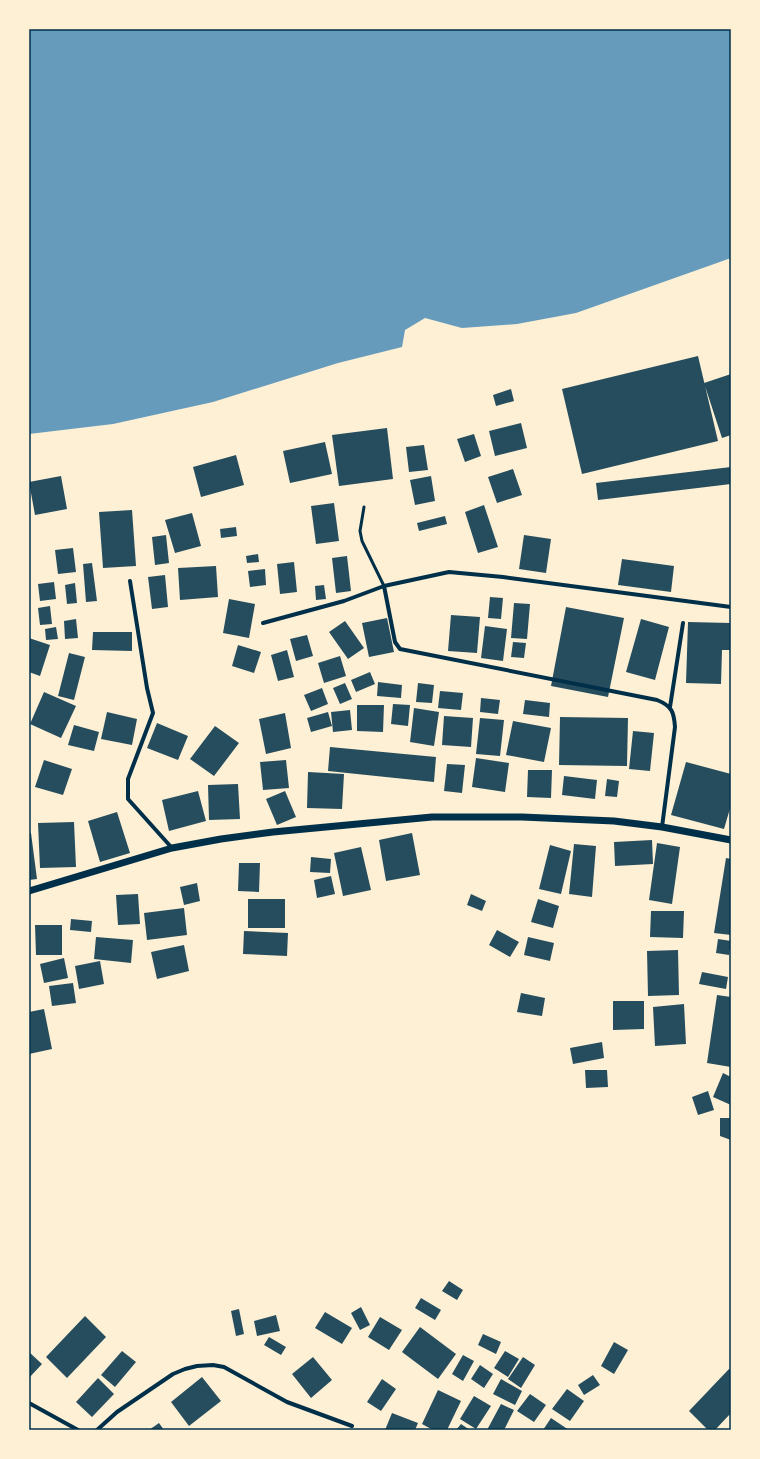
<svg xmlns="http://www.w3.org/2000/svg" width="760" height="1459" font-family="Overpass,sans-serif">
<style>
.water{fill:#669bbc}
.building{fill:#264d5e}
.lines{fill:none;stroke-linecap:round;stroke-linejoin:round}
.service{stroke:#003049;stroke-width:3}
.minor{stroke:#003049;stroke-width:4}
.tertiary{stroke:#003049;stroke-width:7}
.neatline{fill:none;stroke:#003049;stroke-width:1.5}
</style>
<rect width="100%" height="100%" fill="#fdf0d5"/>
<!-- water -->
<path class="water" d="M29,29h702v229l-155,55 -59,11 -55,4 -37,-10 -20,12 -3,17 -64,16 -125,39 -100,22 -84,10z"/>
<!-- building -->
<path class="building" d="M698,356l20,85 -136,33 -20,-85z
M731,374v61l-9,3 -18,-55z
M511,389l3,12 -18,5 -3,-11z
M521,423l6,25 -32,8 -6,-25z
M387,428l6,51 -54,7 -7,-51z
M474,434l7,22 -16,6 -8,-23z
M325,442l7,32 -42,9 -7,-32z
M424,445l4,25 -19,2 -3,-25z
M236,455l8,30 -43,12 -8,-30z
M731,467v17l-133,16 -2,-17z
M513,469l9,26 -25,8 -9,-26z
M61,476l6,33 -32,6 -6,-33z
M431,476l4,25 -20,4 -5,-25z
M334,503l5,38 -23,3 -5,-38z
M484,505l14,42 -20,6 -13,-41z
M132,510l4,56 -33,2 -4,-56z
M192,513l9,33 -26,7 -10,-33z
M445,516l2,8 -28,7 -2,-8z
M236,527l1,9 -16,2 -1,-9z
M166,535l3,28 -14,2 -3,-28z
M524,535l27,4 -5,34 -27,-4z
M73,548l3,24 -18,2 -3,-24z
M258,554l1,8 -12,1 -1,-7z
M347,556l4,35 -15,2 -4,-35z
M622,559l52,7 -3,26 -53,-7z
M294,562l3,30 -17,2 -3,-30z
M92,563l5,38 -11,1 -3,-38z
M216,566l2,31 -38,3 -2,-32z
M265,569l1,16 -16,2 -2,-16z
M165,575l3,32 -16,2 -4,-32z
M54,582l2,17 -16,2 -2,-17z
M75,583l2,20 -10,1 -2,-19z
M324,585l2,14 -10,1 -1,-14z
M490,597l13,1 -2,21 -13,-1z
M229,599l26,5 -6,34 -26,-5z
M514,603l16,1 -3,35 -16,-1z
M50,606l2,18 -12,1 -2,-17z
M566,607l58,11 -16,79 -57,-11z
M451,615l29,2 -3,36 -29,-2z
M387,618l7,34 -25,5 -7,-34z
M76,619l2,19 -13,1 -1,-18z
M641,619l28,8 -14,53 -29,-8z
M345,621l19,27 -16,11 -19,-27z
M688,622l43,1v27h-9l-1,34 -35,-1z
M485,626l22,3 -4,32 -22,-3z
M56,627l2,12 -12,1 -1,-11z
M93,632h39v19l-40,-1z
M307,635l6,21 -17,5 -6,-22z
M29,638l21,7 -10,31 -11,-4z
M513,642l13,1 -2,15 -13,-1z
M238,645l23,7 -7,21 -22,-7z
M287,650l7,27 -16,4 -7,-26z
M69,653l16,4 -11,43 -16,-4z
M340,656l6,20 -22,7 -6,-20z
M370,672l5,12 -19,8 -5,-12z
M378,682l24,3 -1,13 -24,-2z
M345,683l7,16 -12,5 -7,-16z
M418,683l16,2 -2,18 -16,-1z
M322,688l6,16 -17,7 -7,-16z
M440,691l23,2 -2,17 -23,-2z
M44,692l32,14 -15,32 -31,-14z
M481,698l19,2 -2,14 -18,-2z
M525,700l25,3 -1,14 -26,-3z
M393,704l17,1 -2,21 -17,-2z
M357,705h27l-1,27 -26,-1z
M414,708l25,4 -5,34 -24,-4z
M350,710l2,20 -19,2 -2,-20z
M107,712l30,7 -5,26 -31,-6z
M328,712l4,14 -21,6 -4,-14z
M285,713l6,35 -25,6 -7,-35z
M444,716l29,2 -2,29 -29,-2z
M560,717l68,1 -1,48 -68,-1z
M480,718l24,2 -4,36 -24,-2z
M513,721l38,7 -7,34 -38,-7z
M157,723l31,13 -10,24 -31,-12z
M74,725l25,7 -5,19 -26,-6z
M215,726l24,17 -25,33 -24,-17z
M633,731l21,2 -4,38 -21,-2z
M330,747l106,10 -2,25 -106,-11z
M476,758l33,5 -4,29 -33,-5z
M44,760l28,9 -9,26 -28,-8z
M286,760l3,28 -26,2 -3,-28z
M686,762l45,12v31l-7,24 -53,-14z
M447,764l18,1 -3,28 -18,-2z
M528,770h24l-1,28 -24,-1z
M308,772l36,2 -2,35 -35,-1z
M564,776l33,4 -2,19 -33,-4z
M607,779l12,2 -2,16 -12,-1z
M238,784l2,35 -31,1 -1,-35z
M198,791l8,30 -37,10 -7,-31z
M285,791l11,26 -19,8 -11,-26z
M117,812l13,41 -30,9 -12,-41z
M74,822l2,45 -36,1 -2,-45z
M29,833h2l6,46 -8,1z
M412,833l8,42 -34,6 -7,-41z
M652,840l1,24 -38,2 -1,-24z
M657,843l23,4 -8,57 -23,-4z
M574,844l22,2 -4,51 -23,-3z
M550,845l21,6 -10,43 -22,-5z
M361,847l10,43 -28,6 -9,-43z
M311,857l20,2 -1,14 -20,-1z
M726,858l5,1v76l-17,-2z
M239,863h21l-1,29 -21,-1z
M331,876l4,18 -18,4 -3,-18z
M197,883l3,18 -16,4 -4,-18z
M138,894l2,30 -22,1 -2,-30z
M471,894l15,7 -4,10 -15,-6z
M248,899h37v29h-37z
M538,899l21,7 -6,22 -22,-6z
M184,908l3,27 -40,5 -3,-27z
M651,911h33l-1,27 -33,-1z
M71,919l21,2 -1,11 -21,-2z
M35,925h27v30h-26z
M497,930l22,12 -9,15 -21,-12z
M244,931l44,2 -1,23 -44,-2z
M96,937l37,3 -2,23 -37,-4z
M528,937l26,6 -4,18 -26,-6z
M718,939l13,2 -2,14 -13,-2z
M184,945l5,26 -32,8 -6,-27z
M678,950l1,45 -31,1 -1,-45z
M64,958l4,20 -24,5 -4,-19z
M100,961l4,23 -25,5 -4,-23z
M702,972l26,5 -2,12 -27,-5z
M73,983l3,20 -24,3 -3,-20z
M521,993l24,5 -3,18 -25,-4z
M717,995l14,2v70l-24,-4z
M613,1001h31v28l-31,1z
M684,1004l2,40 -31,2 -2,-39z
M44,1009l8,40 -23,5v-42z
M602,1042l2,16 -31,6 -3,-16z
M585,1070h22l1,17 -22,1z
M723,1073l8,4v28l-18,-8z
M708,1091l6,19 -16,5 -6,-18z
M720,1118h11v22l-11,-4z
M449,1281l14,9 -6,10 -15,-9z
M421,1298l20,12 -6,10 -20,-12z
M361,1307l9,18 -10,5 -9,-17z
M239,1309l5,25 -8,2 -5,-25z
M325,1312l27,16 -10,16 -27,-16z
M276,1315l4,16 -23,5 -3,-15z
M85,1316l21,21 -39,41 -21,-21z
M380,1317l22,13 -13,20 -21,-13z
M420,1327l36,27 -18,25 -36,-27z
M483,1334l18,8 -5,12 -18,-9z
M269,1337l17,10 -5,8 -17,-10z
M614,1342l14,8 -14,24 -13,-8z
M122,1351l14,11 -21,25 -14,-12z
M505,1351l14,8 -11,18 -14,-9z
M29,1352l13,12 -13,14z
M463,1355l11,6 -11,20 -11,-7z
M313,1357l19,23 -21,18 -19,-24z
M523,1357l12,8 -14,23 -13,-9z
M480,1365l13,9 -9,14 -13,-9z
M729,1369l2,2v42l-16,17h-7l-19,-19z
M593,1375l7,10 -16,10 -6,-10z
M202,1377l19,24 -32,25 -18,-24z
M98,1378l16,16 -22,23 -16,-15z
M382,1379l14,10 -15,22 -14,-9z
M501,1379l21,12 -7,14 -22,-11z
M567,1389l17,12 -14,20 -18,-12z
M438,1390l23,11 -14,29h-14l-11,-6z
M530,1394l16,11 -12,17 -17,-11z
M474,1396l17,10 -15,23 -16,-10z
M501,1404l13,6 -10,20h-17z
M392,1413l26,10 -3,7h-30z
M551,1418l18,12h-26z
M159,1423l5,7h-15z
M461,1424l9,6h-14z"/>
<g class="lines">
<!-- service -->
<path class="service" d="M364,507l-4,24 2,10 22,45"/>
<!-- minor -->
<path class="minor" d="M130,581l17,107 6,25 -25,66v20l44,49
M384,586l11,56 5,7 257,51c15,6 17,12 18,27l-13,100
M263,623l81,-22 40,-15 65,-14 54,5 228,30
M670,707l13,-84
M29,1403l49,27
M97,1430l20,-18 56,-38 12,-5 12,-3 16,-1 11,2 63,35 65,24"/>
<!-- tertiary -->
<path class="tertiary" d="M29,891l143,-43 49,-9 52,-7 159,-15h90l92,4 48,6 69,13"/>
</g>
<!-- border -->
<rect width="760" height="1459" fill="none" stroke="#fdf0d5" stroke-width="60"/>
<rect x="30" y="30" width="700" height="1399" class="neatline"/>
</svg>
